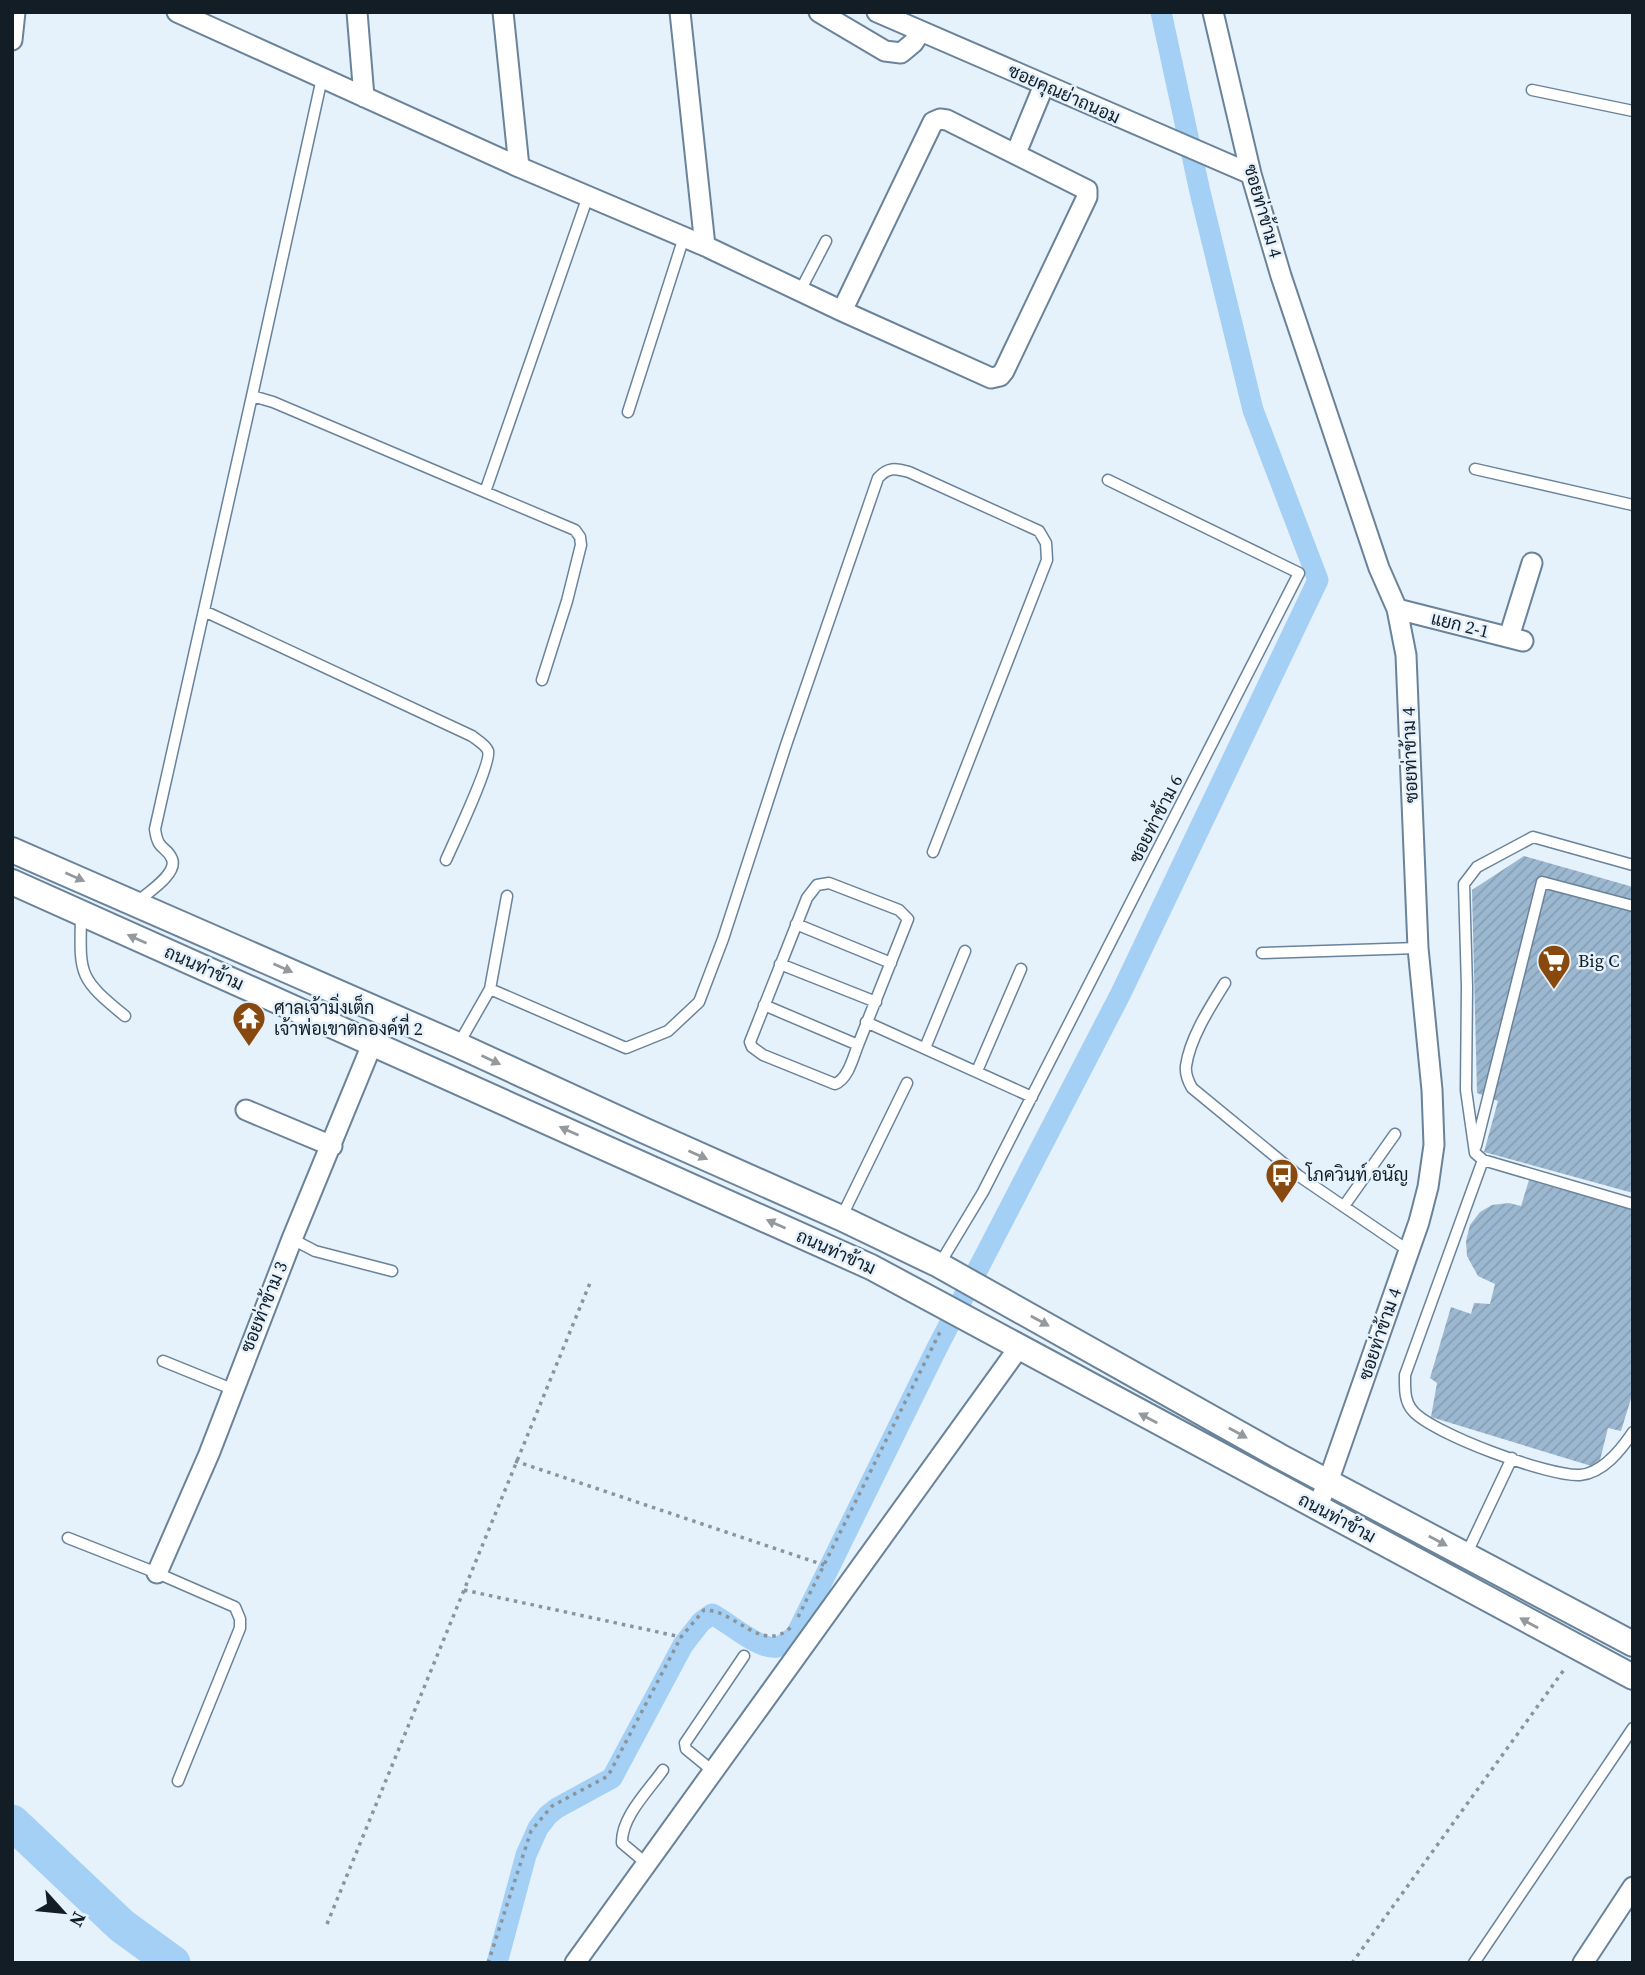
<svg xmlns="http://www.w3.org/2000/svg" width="1645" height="1975" font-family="'Source Serif 4',Sarabun,serif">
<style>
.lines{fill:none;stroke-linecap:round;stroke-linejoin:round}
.canal{stroke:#a4d0f5;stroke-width:21}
.river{stroke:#a4d0f5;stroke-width:35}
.building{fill:url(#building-hatch)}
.service-casing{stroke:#69839a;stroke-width:13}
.minor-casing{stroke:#69839a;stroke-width:23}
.tertiary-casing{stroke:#69839a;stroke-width:28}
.path{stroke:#89959e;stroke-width:3.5;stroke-dasharray:3.5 5;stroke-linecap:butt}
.service{stroke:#fff;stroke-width:10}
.minor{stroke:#fff;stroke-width:19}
.tertiary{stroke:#fff;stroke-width:24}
.oneway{fill:#94999d}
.labels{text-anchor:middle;stroke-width:5;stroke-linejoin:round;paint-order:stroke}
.street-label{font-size:18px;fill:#121d26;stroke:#e5f1fb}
.poi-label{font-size:18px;fill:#121d26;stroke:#e5f1fb;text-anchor:start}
</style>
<defs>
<pattern id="building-hatch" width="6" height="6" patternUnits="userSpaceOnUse" patternTransform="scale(1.75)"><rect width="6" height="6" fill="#9cb8d0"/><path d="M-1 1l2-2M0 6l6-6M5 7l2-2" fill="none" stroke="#859eb2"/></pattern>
</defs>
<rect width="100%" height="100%" fill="#e5f1fb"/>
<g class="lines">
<!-- canal -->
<path class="canal" d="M497,1963l29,-108 12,-27 10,-13 9,-7 55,-30 71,-133 18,-23 11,-8c16,8 48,37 65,33 6,-1 14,-8 19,-12l140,-285 185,-357 197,-413 -65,-170 -53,-218 -39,-180"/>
<!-- river -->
<path class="river" d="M12,1822l110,104 51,37"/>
</g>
<!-- building -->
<path class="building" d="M1524,856l109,31v306l-149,-41 14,-51 -21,-8 -5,-203z
M1529,1180l104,30v182l-12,39 -13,-3 -10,40 -167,-51 6,-34 -7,-5 21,-71 20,7 3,-11 16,1 5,-20 -17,-8 -11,-20 -1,-15 4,-16 10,-13 12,-7 17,-2 12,3z"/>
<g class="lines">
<defs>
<path id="service" d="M322,78l-70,318 21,6 212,90 103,-296
M1532,90l101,21
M800,291l26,-50
M628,412l56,-175
M1475,469l158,36
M485,492l90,38 5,7 1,8 -14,56 -25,79
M204,611l268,125c5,4 14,9 16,15 4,11 -35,93 -42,109
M1633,865l-100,-28 -56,30 -13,17 3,103 -1,103 9,63 8,7 150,44
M137,902c10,-9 41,-28 35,-43 -6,-14 -14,-7 -17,-30l97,-433
M81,914c-1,60 -4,63 44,102
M796,924l95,39
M1262,953l156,-5
M780,964l96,38
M1225,983c-15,24 -35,55 -39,83 -1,8 2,15 6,22l107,88 110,75
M490,989l136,59 42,-17 31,-29 24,-63 63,-194 92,-267c10,-11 17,-10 31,-6l130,59 7,12 1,17 -114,292
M764,1005l94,40 50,-126 -9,-9 -70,-27 -12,2 -10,13 -57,144 2,5 11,8 72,29c13,-5 18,-26 23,-39
M866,1022l166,75
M458,1045l32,-56 17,-93
M925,1048l40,-97
M977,1071l44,-102
M1476,1146l66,-264 91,24
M1483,1160l-78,215c0,13 -1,26 8,36 20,23 137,66 167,64 23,-2 41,-25 53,-43
M1344,1206l51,-72
M841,1218l66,-135
M292,1239l23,12 77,20
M939,1265l44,-73 316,-619 -191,-93
M163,1361l69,28
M68,1538l89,35 78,34 5,12v9l-62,153
M1466,1555l46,-97
M714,1772l-28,-23 -1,-6 59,-87
M647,1864l-25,-21c-1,-26 27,-53 41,-73
M1474,1963l159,-235"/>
<path id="minor" d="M177,12l342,155 186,79 137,65 149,67 9,-2 4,-5 83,-174v-7l-140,-70 -7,-1 -7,3 -91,189
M357,12l7,85
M503,12l16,155
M680,12l25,234
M819,12l66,39 16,2 12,-10 8,-12
M877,12l374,162
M1213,12l38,162 30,102 98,292 18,41 9,46 12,293 14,142 2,55 -6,42 -9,35 -91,260 -11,25
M12,40l3,-28
M1016,153l28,-68
M1397,609l126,32
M1509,637l23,-74
M246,1110l86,36
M157,1573l52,-119 83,-215 81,-197
M575,1963l445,-617
M1583,1963l50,-76"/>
<path id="tertiary" d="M12,850l446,195 185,85 198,88 98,47 340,191 354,188
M12,882l859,385 762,410"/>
</defs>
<!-- service casing -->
<use href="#service" class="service-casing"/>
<!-- minor casing -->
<use href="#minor" class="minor-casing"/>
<!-- tertiary casing -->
<use href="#tertiary" class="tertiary-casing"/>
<!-- path -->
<path class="path" d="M515,1461l309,104
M464,1590l217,47
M798,1617l143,-287
M327,1924l263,-641
M488,1963l43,-132 21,-25 56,-30 73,-139 23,-27c32,0 59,46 88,16
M1352,1963l214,-296"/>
<!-- service -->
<use href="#service" class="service"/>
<!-- minor -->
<use href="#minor" class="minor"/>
<!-- tertiary -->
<use href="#tertiary" class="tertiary"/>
</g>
<!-- one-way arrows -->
<defs><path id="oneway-solid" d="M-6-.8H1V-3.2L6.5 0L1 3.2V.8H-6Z" transform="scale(1.75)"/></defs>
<g class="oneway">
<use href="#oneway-solid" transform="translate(75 877) rotate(24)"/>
<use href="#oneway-solid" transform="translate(137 939) rotate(-156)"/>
<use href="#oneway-solid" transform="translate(283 968) rotate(24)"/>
<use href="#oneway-solid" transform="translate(491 1060) rotate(25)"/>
<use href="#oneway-solid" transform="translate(569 1131) rotate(-156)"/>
<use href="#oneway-solid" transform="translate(698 1155) rotate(24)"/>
<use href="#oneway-solid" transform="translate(776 1224) rotate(-156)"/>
<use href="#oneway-solid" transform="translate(1040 1321) rotate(29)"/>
<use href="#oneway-solid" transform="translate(1148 1418) rotate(-152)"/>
<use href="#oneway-solid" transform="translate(1238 1433) rotate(29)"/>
<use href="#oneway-solid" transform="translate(1438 1541) rotate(28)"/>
<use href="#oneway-solid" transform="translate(1529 1623) rotate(-151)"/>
</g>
<!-- icons -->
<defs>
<symbol id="supermarket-pin" viewBox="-11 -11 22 30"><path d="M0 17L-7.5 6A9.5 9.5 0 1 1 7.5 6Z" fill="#88490e" stroke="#e5f1fb"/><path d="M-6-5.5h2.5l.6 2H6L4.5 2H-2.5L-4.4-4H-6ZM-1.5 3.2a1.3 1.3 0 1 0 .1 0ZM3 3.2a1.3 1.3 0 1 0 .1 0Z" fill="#fff"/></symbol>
<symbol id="temple-pin" viewBox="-11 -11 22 30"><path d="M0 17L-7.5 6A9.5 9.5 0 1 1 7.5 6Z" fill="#88490e" stroke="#e5f1fb"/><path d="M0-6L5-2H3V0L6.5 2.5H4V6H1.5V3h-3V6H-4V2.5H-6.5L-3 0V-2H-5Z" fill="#fff"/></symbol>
<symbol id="bus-pin" viewBox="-11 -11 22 30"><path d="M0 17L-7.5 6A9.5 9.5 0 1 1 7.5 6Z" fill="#88490e" stroke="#e5f1fb"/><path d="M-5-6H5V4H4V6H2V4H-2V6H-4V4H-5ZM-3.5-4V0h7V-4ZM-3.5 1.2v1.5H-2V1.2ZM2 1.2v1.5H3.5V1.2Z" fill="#fff"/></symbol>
</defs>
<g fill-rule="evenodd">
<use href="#supermarket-pin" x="1535" y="942" width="38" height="52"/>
<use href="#temple-pin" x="230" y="999" width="38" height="52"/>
<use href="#bus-pin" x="1263" y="1156" width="38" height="52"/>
</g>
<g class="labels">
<!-- street labels -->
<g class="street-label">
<text transform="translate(1064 94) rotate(24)" y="6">ซอยคุณย่าถนอม</text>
<text transform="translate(1263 211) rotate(74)" y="6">ซอยท่าข้าม 4</text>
<text transform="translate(1460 625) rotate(14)" y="6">แยก 2-1</text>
<text transform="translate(1410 755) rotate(-92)" y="6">ซอยท่าข้าม 4</text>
<text transform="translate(1156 819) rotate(-63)" y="6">ซอยท่าข้าม 6</text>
<text transform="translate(204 968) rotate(24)" y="6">ถนนท่าข้าม</text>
<text transform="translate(836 1252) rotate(24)" y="6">ถนนท่าข้าม</text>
<text transform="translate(264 1307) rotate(-68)" y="6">ซอยท่าข้าม 3</text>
<text transform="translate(1380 1334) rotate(-71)" y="6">ซอยท่าข้าม 4</text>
<text transform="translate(1337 1518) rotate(28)" y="6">ถนนท่าข้าม</text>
</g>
<!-- poi labels -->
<g class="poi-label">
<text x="1578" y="967">Big C</text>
<text x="274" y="1014">ศาลเจ้ามิ่งเต็ก<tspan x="274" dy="21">เจ้าพ่อเขาตกองค์ที่ 2</tspan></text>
<text x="1306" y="1181">โภควินท์ อนัญ</text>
</g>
</g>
<!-- border -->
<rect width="1645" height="1975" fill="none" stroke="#121d26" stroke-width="28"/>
<!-- north arrow -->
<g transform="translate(63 1912) rotate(117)" stroke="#e5f1fb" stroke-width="5" paint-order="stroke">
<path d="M0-5L12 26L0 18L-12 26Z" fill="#121d26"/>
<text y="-10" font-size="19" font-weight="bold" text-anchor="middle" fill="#121d26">N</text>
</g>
</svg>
